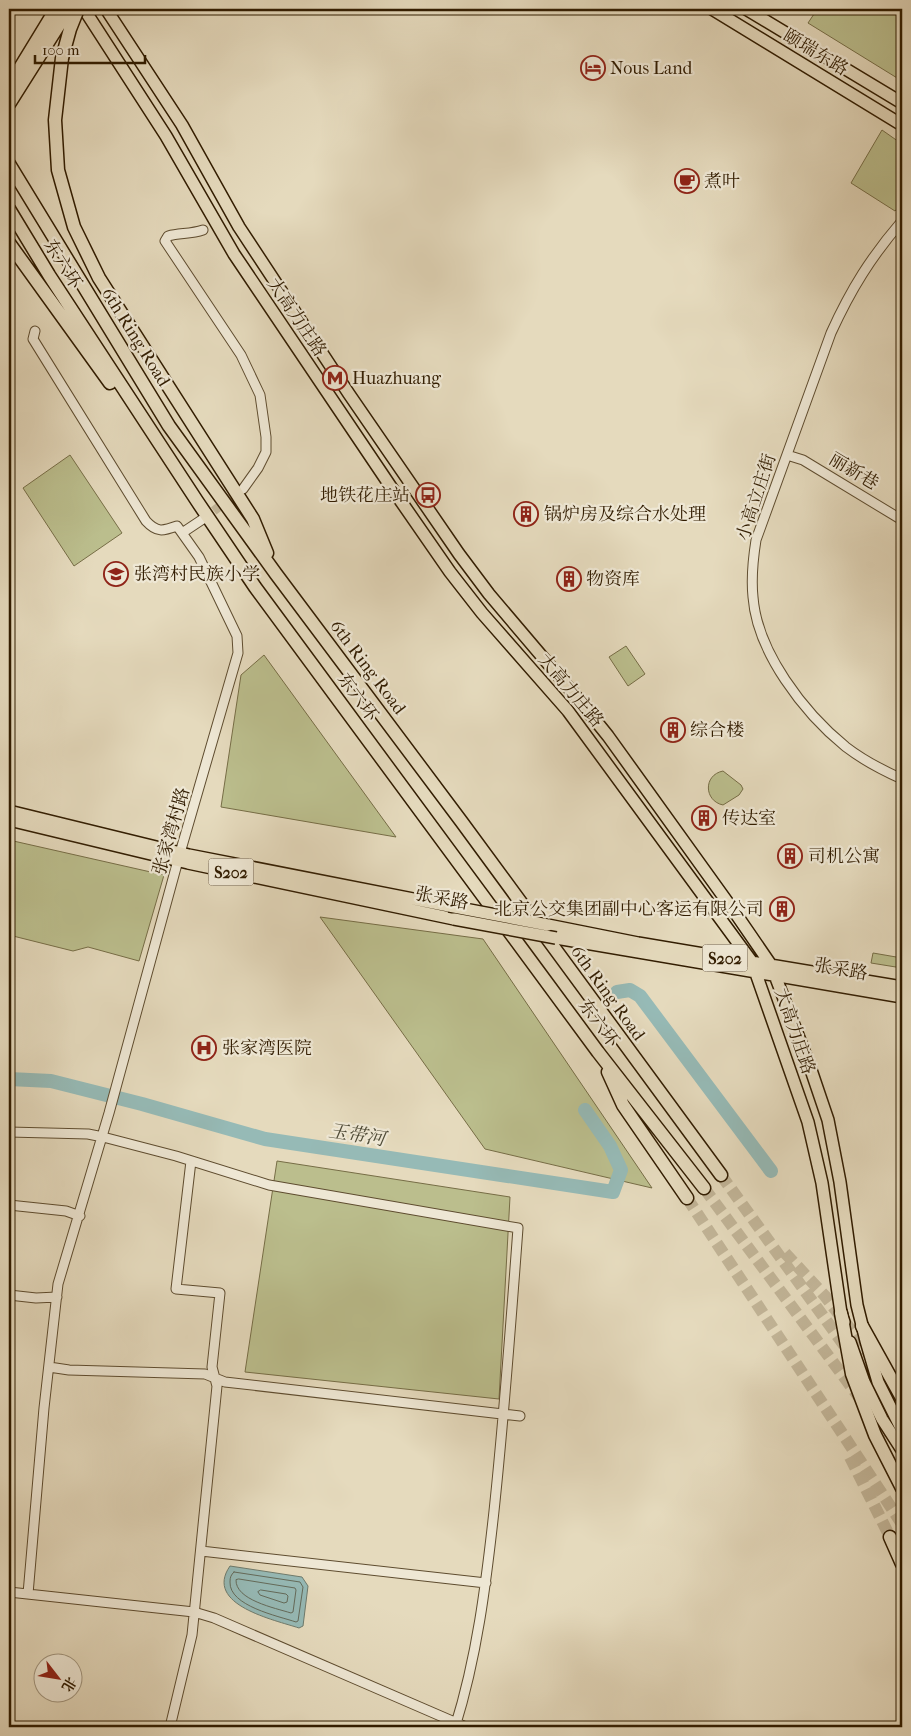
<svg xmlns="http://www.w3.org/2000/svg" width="911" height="1736" font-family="'IM FELL French Canon','Noto Serif SC',serif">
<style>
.green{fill:#bbbe8d;stroke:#766d46}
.water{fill:#96bab6;stroke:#6e7b6d}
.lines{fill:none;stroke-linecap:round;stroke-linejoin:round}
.shore{stroke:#646b5b;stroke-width:1}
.river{stroke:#96bab6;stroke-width:14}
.minor-tunnel{stroke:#c1b497;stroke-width:9;stroke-dasharray:9 4.5;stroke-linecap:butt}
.highway-tunnel{stroke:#c1b497;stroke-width:12;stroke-dasharray:12 6;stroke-linecap:butt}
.minor-casing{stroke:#5e4c2f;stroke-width:11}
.major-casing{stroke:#311c00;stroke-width:14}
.highway-casing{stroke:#311c00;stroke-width:15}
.minor{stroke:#eee7d4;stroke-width:9}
.major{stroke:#e5dabd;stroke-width:11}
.highway{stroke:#e5dabd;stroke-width:12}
.major-bridge-casing{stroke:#311c00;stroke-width:14;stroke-linecap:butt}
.highway-bridge-casing{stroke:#311c00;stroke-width:15;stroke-linecap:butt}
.major-bridge{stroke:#e5dabd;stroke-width:11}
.highway-bridge{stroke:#e5dabd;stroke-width:12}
.labels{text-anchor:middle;stroke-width:4.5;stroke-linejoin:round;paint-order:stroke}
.shield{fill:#eee7d4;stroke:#6a5940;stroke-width:1}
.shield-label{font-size:16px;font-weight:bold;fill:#311c00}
.street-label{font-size:18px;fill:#311c00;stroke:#eee7d4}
.poi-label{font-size:18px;fill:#311c00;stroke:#eee7d4;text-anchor:start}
.water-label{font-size:19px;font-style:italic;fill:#4f4b37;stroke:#eee7d4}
</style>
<rect width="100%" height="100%" fill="#e5dabd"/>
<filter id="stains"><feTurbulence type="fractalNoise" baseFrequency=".004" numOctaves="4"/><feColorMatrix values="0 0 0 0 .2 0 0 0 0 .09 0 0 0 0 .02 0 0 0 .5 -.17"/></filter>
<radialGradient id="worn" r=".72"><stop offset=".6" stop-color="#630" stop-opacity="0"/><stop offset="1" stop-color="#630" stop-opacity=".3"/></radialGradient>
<!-- green -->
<path class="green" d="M812,9h90v72l-94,-58 8,-12z
M882,130l20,14v59l-7,8 -44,-28z
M70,455l52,78 -48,33 -51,-78z
M626,646l19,28 -17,12 -19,-29z
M264,655l132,182 -175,-30 20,-132z
M723,771l18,14 2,4 -4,6 -16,10c-19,-4 -20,-30 0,-34z
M9,840l155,35 -25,86 -51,-14 -15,4 -64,-16z
M320,917l163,22 169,249 -167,-39z
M873,953l29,5v10l-31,-5z
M277,1161l233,36 -11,202 -254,-27z"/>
<!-- water -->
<path class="water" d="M230,1566l72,11 6,9 -5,40 -4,2c-24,-8 -96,-23 -69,-62z"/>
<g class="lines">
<!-- shore -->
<path class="shore" d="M234,1572l66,10 3,5 -5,34 -2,1c-18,-6 -67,-16 -66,-40 0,-5 1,-7 4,-10z
M239,1579l56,9 1,2 -3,22 -2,1c-16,-5 -56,-13 -55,-33z
M261,1590l25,4 2,2 -1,6 -3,1 -24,-8 -2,-3z"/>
<!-- river -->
<path class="river" d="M617,992l13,-2 10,6 131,175
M9,1079l42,2 91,23 123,35 348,53 8,-22 -11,-24 -25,-36"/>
<!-- minor-tunnel -->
<path class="minor-tunnel" d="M203,519l37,-28"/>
<!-- highway-tunnel -->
<path class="highway-tunnel" d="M721,1175l162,224
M704,1188l183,247
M687,1198l215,326
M785,1253l40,43 45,59
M850,1457l40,80"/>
<defs>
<path id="minor" d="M902,221c-31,36 -51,68 -71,112l-75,207c-3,19 -5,38 -3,57 4,55 51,116 93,150 17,13 36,23 56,32
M203,230c-12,4 -23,3 -35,6l-3,5 76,114 19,40 6,42v15l-8,16 -15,21
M35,331l-2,8 113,182c11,12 17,10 31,5l5,7
M787,455l16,5 99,60
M9,1132l79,2 15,3 73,19 93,29 249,43c-7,95 -14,189 -24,283 -8,73 -17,146 -39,216
M9,1205l57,6 14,5
M9,1295l27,3 21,-1
M49,1367l20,3 136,4 20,8 295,34
M201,1551l285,32
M9,1592l185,20 20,6 252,109
M28,1594l16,-186 14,-124 51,-171 71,-260 58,-200 -1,-17 -38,-79 -17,-24 21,-14
M170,1727l22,-92 25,-249 -5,-19 8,-74 -44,-4 15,-128"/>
<path id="major" d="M84,9l82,127 68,118 157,233 59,85 32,41 86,98 184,251 56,160 14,61 19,130 3,9
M106,9l76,116 57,102 110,167 110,160 30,40 90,106 29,36 128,178 35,51 38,99 19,56 12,62 17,123 9,36 12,41 24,48
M712,9l190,116
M746,9l156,94
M9,811l180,44 260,51
M9,820l179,43 266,56
M548,925l90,18 264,44
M556,938l346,59
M850,1342l14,40 18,37 20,31"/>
<path id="highway" d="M62,58l-7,62 3,50 16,57 25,51 154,241 14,34
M9,164l160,262 107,148 185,247 260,354
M9,209l40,66 148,226 58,86 343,465 106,136
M9,243l101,140
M608,1072l15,33 64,93
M841,1313l11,61 23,61 27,53
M862,1326l40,72
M890,1537l12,27"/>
</defs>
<!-- minor casing -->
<use href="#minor" class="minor-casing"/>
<!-- major casing -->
<use href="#major" class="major-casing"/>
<!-- highway casing -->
<use href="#highway" class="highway-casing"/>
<!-- minor -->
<use href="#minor" class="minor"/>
<!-- major -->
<use href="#major" class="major"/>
<!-- highway -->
<use href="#highway" class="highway"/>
<defs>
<path id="major-bridge" d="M449,906l99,19
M454,919l102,19"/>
<path id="highway-bridge" d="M62,58l8,-29 8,-20
M9,86l47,-77
M9,104l60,-95"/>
</defs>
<!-- major-bridge casing -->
<use href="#major-bridge" class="major-bridge-casing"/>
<!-- highway-bridge casing -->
<use href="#highway-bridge" class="highway-bridge-casing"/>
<!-- major-bridge -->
<use href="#major-bridge" class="major-bridge"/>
<!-- highway-bridge -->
<use href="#highway-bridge" class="highway-bridge"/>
</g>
<!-- icons -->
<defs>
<symbol id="hotel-ring" viewBox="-11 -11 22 22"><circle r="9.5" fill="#eee7d4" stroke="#8f2418" stroke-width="1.5"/><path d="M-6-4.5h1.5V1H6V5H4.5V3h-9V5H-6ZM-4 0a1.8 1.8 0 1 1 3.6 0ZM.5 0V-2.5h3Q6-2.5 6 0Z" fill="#8f2418"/></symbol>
<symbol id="cafe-ring" viewBox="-11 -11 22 22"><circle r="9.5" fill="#eee7d4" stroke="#8f2418" stroke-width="1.5"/><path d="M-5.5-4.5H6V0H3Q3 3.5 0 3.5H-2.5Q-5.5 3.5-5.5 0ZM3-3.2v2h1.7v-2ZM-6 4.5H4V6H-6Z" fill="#8f2418"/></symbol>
<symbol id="metro-ring" viewBox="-11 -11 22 22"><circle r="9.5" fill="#eee7d4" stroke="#8f2418" stroke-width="1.5"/><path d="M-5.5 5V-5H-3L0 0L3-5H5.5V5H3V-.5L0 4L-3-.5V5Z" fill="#8f2418"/></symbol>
<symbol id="bus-ring" viewBox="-11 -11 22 22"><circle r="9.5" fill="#eee7d4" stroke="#8f2418" stroke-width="1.5"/><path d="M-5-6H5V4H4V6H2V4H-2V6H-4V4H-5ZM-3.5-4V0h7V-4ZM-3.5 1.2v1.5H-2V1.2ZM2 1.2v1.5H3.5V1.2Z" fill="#8f2418"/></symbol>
<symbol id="building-ring" viewBox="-11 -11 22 22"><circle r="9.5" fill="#eee7d4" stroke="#8f2418" stroke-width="1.5"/><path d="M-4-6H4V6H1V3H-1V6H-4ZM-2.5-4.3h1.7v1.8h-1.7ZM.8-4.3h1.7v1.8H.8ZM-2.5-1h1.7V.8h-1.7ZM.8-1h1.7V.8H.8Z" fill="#8f2418"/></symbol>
<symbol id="school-ring" viewBox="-11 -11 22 22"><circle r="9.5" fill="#eee7d4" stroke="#8f2418" stroke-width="1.5"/><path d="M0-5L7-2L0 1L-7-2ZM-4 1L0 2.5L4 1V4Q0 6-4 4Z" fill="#8f2418"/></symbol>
<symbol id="hospital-ring" viewBox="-11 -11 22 22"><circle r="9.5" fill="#eee7d4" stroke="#8f2418" stroke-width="1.5"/><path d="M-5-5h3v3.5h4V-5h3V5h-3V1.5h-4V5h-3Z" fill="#8f2418"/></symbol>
</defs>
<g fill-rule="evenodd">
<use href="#hotel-ring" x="579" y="54" width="28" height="28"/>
<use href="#cafe-ring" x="673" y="167" width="28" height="28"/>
<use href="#metro-ring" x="321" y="364" width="28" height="28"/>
<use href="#bus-ring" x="414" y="481" width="28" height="28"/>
<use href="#building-ring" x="512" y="500" width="28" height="28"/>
<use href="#school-ring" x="102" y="560" width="28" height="28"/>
<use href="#building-ring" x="555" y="565" width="28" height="28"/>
<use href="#building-ring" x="659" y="716" width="28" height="28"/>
<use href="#building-ring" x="690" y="804" width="28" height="28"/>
<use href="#building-ring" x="776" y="842" width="28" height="28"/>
<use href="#building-ring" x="768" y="895" width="28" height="28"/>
<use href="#hospital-ring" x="190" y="1034" width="28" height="28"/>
</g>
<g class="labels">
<!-- shield labels -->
<g class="shield">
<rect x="208.5" y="858.5" width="45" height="27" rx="4"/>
<rect x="702.5" y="944.5" width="45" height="27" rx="4"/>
</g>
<g class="shield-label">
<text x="231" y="878">S202</text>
<text x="725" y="964">S202</text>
</g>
<!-- street labels -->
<g class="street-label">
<text transform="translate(816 52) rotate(31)" y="6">颐瑞东路</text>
<text transform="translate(63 264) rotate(58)" y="6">东六环</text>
<text transform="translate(297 317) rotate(56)" y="6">大高力庄路</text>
<text transform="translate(136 337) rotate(58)" y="6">6th Ring Road</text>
<text transform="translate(854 471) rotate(31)" y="6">丽新巷</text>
<text transform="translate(756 497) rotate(-72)" y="6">小高立庄街</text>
<text transform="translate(368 667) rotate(53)" y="6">6th Ring Road</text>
<text transform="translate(571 690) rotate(50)" y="6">大高力庄路</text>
<text transform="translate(358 697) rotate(54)" y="6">东六环</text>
<text transform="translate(171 831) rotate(-74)" y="6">张家湾村路</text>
<text transform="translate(442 898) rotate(11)" y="6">张采路</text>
<text transform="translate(841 969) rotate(10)" y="6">张采路</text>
<text transform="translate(608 993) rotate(54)" y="6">6th Ring Road</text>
<text transform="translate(599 1023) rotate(53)" y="6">东六环</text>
<text transform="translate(795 1031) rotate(71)" y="6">大高力庄路</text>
</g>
<!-- poi labels -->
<g class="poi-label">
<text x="610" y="74">Nous Land</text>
<text x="704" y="187">煮叶</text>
<text x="352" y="384">Huazhuang</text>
<text x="410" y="501" text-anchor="end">地铁花庄站</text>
<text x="544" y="520">锅炉房及综合水处理</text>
<text x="134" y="580">张湾村民族小学</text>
<text x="586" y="585">物资库</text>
<text x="690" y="736">综合楼</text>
<text x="722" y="824">传达室</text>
<text x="808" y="862">司机公寓</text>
<text x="764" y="915" text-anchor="end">北京公交集团副中心客运有限公司</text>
<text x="222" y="1054">张家湾医院</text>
</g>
<!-- water labels -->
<g class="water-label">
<text transform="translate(357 1134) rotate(9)" y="7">玉带河</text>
</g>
</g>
<!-- margin -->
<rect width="911" height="1736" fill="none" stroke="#e5dabd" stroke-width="30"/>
<rect x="10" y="10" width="891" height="1716" fill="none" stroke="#311c00" stroke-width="2.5"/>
<rect x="15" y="15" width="881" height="1706" fill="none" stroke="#311c00"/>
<!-- north arrow -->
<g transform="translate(58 1678) rotate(121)"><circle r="24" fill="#eee7d4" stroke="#a2967f"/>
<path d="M0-4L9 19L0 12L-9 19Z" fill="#8f2418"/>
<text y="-8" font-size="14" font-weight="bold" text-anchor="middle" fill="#311c00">北</text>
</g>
<!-- scale -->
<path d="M35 55v8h110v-8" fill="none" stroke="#311c00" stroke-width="2.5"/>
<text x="42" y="55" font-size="15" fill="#311c00" stroke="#eee7d4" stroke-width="4" paint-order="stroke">100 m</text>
<rect width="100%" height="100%" filter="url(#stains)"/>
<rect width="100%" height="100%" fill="url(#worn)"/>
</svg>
